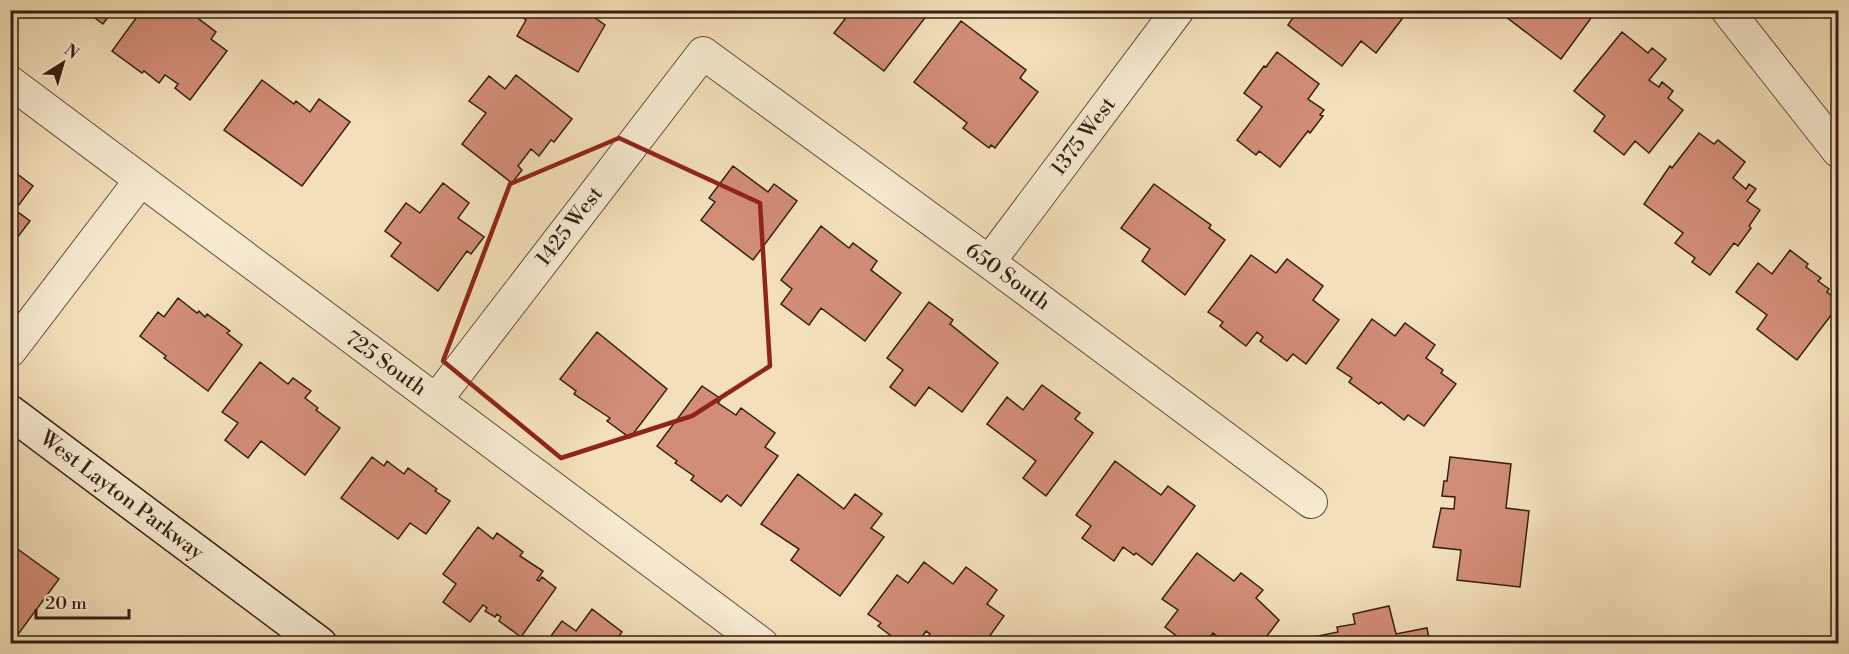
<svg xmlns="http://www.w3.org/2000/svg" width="1849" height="654" font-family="'Libre Bodoni',serif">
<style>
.building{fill:#d28d77;stroke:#351e14;stroke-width:1.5}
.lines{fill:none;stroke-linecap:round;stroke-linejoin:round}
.street-casing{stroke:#644e3e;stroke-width:34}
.secondary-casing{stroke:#351e14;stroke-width:36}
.street{stroke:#f7ebd2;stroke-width:32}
.secondary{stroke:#f7ebd2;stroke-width:33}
.marked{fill:none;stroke:#8f2418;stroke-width:4.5;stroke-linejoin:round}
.labels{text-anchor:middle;stroke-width:6;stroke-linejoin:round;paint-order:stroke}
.street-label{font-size:21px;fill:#351e14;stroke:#f7ebd2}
</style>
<rect width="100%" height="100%" fill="#f3e0ba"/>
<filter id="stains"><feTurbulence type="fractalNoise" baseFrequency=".00333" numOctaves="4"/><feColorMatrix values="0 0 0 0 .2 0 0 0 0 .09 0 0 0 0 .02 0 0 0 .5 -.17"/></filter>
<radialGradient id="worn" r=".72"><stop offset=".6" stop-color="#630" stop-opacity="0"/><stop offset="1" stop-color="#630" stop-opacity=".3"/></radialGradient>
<!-- building -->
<path class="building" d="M84,10h29l-10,14z
M142,10h64l-7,9 17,13 -5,7 16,12 -37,49 -15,-12 3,-4 -13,-9 -6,8 -15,-12 -2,2 -30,-22z
M511,10h73l21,15 -27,47 -61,-36 9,-16z
M834,10h97l-47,61 -50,-38 11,-14z
M1298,10h93l11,9 -26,34 -15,-12 -19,25 -54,-41z
M1497,10h100l-36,49z
M961,21l65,49 -6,8 18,14 -43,56 -4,-3 -2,3 -26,-20 4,-5 -53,-41z
M1622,32l26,21 4,-5 14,11 -17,21 10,7 3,-5 11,9 -5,7 15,12 -34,43 -14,-12 -11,14 -30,-24 11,-15 -31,-25z
M1277,52l42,32 -11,15 16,11 -4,5 3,1 -13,17 -2,-2 -28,36 -21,-16 -3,4 -19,-15 25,-33 -18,-14 20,-27 2,1z
M516,75l56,44 -18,23 -3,-2 -12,16 -8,-7 -13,17 4,4 -10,13 -50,-39 24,-31 -17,-12 20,-25 16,13z
M262,80l32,24 2,-3 14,11 9,-13 31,23 -48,64 -78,-56z
M1699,133l15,11 4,-4 27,22 -12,16 13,11 3,-5 7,5 -9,12 13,9 -11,16 2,2 -13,18 -4,-3 -24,32 -18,-13 3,-4 -20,-15 8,-10 -39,-29 26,-38 2,2z
M733,166l35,26 6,-8 23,17 -44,59 -52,-40 14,-18 -6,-4z
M10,173l4,3 2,-3 17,13 -18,24 15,11 -20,26z
M443,183l26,20 -11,15 26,19 -13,17 -4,-3 -29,40 -47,-35 10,-13 -16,-12 21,-28 14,10z
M1154,184l57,41 -2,3 16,12 -40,55 -43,-34 8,-12 -29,-21z
M821,226l28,22 4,-5 24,18 -6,9 30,23 -36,48 -44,-33 -12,17 -28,-21 11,-15 -11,-9z
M1790,250l18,14 -2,3 15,11 -3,3 11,8 -2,3 11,9v5l-41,54 -40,-31 10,-14 -31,-23 22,-29 14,11z
M1251,255l25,18 11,-14 36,27 -10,14 26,20 -33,44 -13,-10 -6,7 -27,-20 3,-4 -6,-5 -11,14 -26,-20 3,-4 -15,-10z
M178,298l19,15 2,-2 6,6 2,-3 23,17 -3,2 15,12 -34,46 -44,-33 2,-2 -26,-20 18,-24 6,5z
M929,302l24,18 -3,4 48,39 -36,49 -33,-25 -14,19 -25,-19 13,-17 -16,-12z
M1372,319l23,17 10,-13 30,22 -9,13 17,12 -2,3 15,11 -32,42 -16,-11 -4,5 -23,-18 -2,2 -30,-22 3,-4 -15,-10z
M597,332l70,57 -37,49 -23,-17 3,-3 -36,-24 2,-3 -16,-12z
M260,362l28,22 5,-6 18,13 -6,7 13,10 -2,2 24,18 -35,47 -44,-34 -13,17 -23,-18 13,-17 -16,-11z
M1042,385l38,28 -5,6 18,14 -47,63 -23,-18 13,-17 -49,-37 20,-27 16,13z
M702,386l19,13 -3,4 18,12 5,-7 34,25 -10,14 13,9 -37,50 -14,-11 -6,7 -30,-22 3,-4 -19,-13 2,-2 -20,-15z
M372,457l12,9 3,-5 17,13 4,-6 29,21 -2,2 15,10 -24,33 -16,-11 -12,16 -57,-41z
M1450,457l61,7 -5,44 23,3 -9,76 -63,-7 4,-30 -28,-3 8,-39 13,1 1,-12 -13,-1 2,-15h3z
M1115,461l46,34 7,-9 27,20 -43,59 -16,-12 -2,2 -11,-8 -9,14 -32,-23 9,-12 -15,-11z
M798,474l46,35 11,-15 27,20 -11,14 13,9 -44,59 -49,-36 8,-11 -38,-25z
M478,527l15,12 4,-6 26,19 -3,4 23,15 -6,9 2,1 3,-4 14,11 -35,49 -22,-16 2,-4 -4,-3 -2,3 -10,-6 2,-3 -4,-3 -13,17 -27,-20 13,-18 -13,-10z
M12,545l47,34 -43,58 -6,-4v-71l3,-3 -3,-1v-11z
M1197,553l37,28 7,-8 22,17 -7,8 23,22 -18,24h-34l-14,-11 -9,11h-17l-22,-17 13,-17 -16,-11z
M924,562l29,22 13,-17 31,23 -10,14 17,12 -20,28h-54l-5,-4 5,-6 -4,-3 -9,13h-15l-24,-18 3,-3 -13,-9 29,-39 11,8z
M1389,606l7,28 31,-6 3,16h-121l-1,-6 30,-6 -1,-5 18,-3 -2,-10z
M592,609l30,23 -5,7 6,5h-78l17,-23 14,10z"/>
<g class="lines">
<defs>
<path id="street" d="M1727,10l111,141
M10,82l752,562
M989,262l189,-252
M10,351l130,-170
M436,400l267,-347 286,209 322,240"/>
<path id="secondary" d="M10,412l310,232"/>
</defs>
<!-- street casing -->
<use href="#street" class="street-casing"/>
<!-- secondary casing -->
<use href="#secondary" class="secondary-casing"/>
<!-- street -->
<use href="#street" class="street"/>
<!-- secondary -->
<use href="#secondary" class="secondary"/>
</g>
<!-- marked area -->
<path class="marked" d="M619,138l141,65 10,163 -78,50 -131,42 -118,-97 67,-177z"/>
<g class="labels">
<!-- street labels -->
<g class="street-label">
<text transform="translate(1083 136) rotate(-53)" y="7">1375 West</text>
<text transform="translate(569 226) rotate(-52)" y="7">1425 West</text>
<text transform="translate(1008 276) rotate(36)" y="7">650 South</text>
<text transform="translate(386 363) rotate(36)" y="7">725 South</text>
<text transform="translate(122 495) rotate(37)" y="7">West Layton Parkway</text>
</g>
</g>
<!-- margin -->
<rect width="1849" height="654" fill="none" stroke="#f3e0ba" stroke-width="36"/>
<rect x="12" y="12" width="1825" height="630" fill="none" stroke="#351e14" stroke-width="3"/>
<rect x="18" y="18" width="1813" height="618" fill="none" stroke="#351e14" stroke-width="1.5"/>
<!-- north arrow -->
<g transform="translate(63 63) rotate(37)" stroke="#f7ebd2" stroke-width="4.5" paint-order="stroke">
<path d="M0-4.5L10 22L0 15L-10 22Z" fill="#351e14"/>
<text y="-9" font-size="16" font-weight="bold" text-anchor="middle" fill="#351e14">N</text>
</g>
<!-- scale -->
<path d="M36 609v9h93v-9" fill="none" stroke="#351e14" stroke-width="3"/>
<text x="45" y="609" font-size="18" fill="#351e14" stroke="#f7ebd2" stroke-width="4.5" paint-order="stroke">20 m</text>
<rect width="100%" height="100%" filter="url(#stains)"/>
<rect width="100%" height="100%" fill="url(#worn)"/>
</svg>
